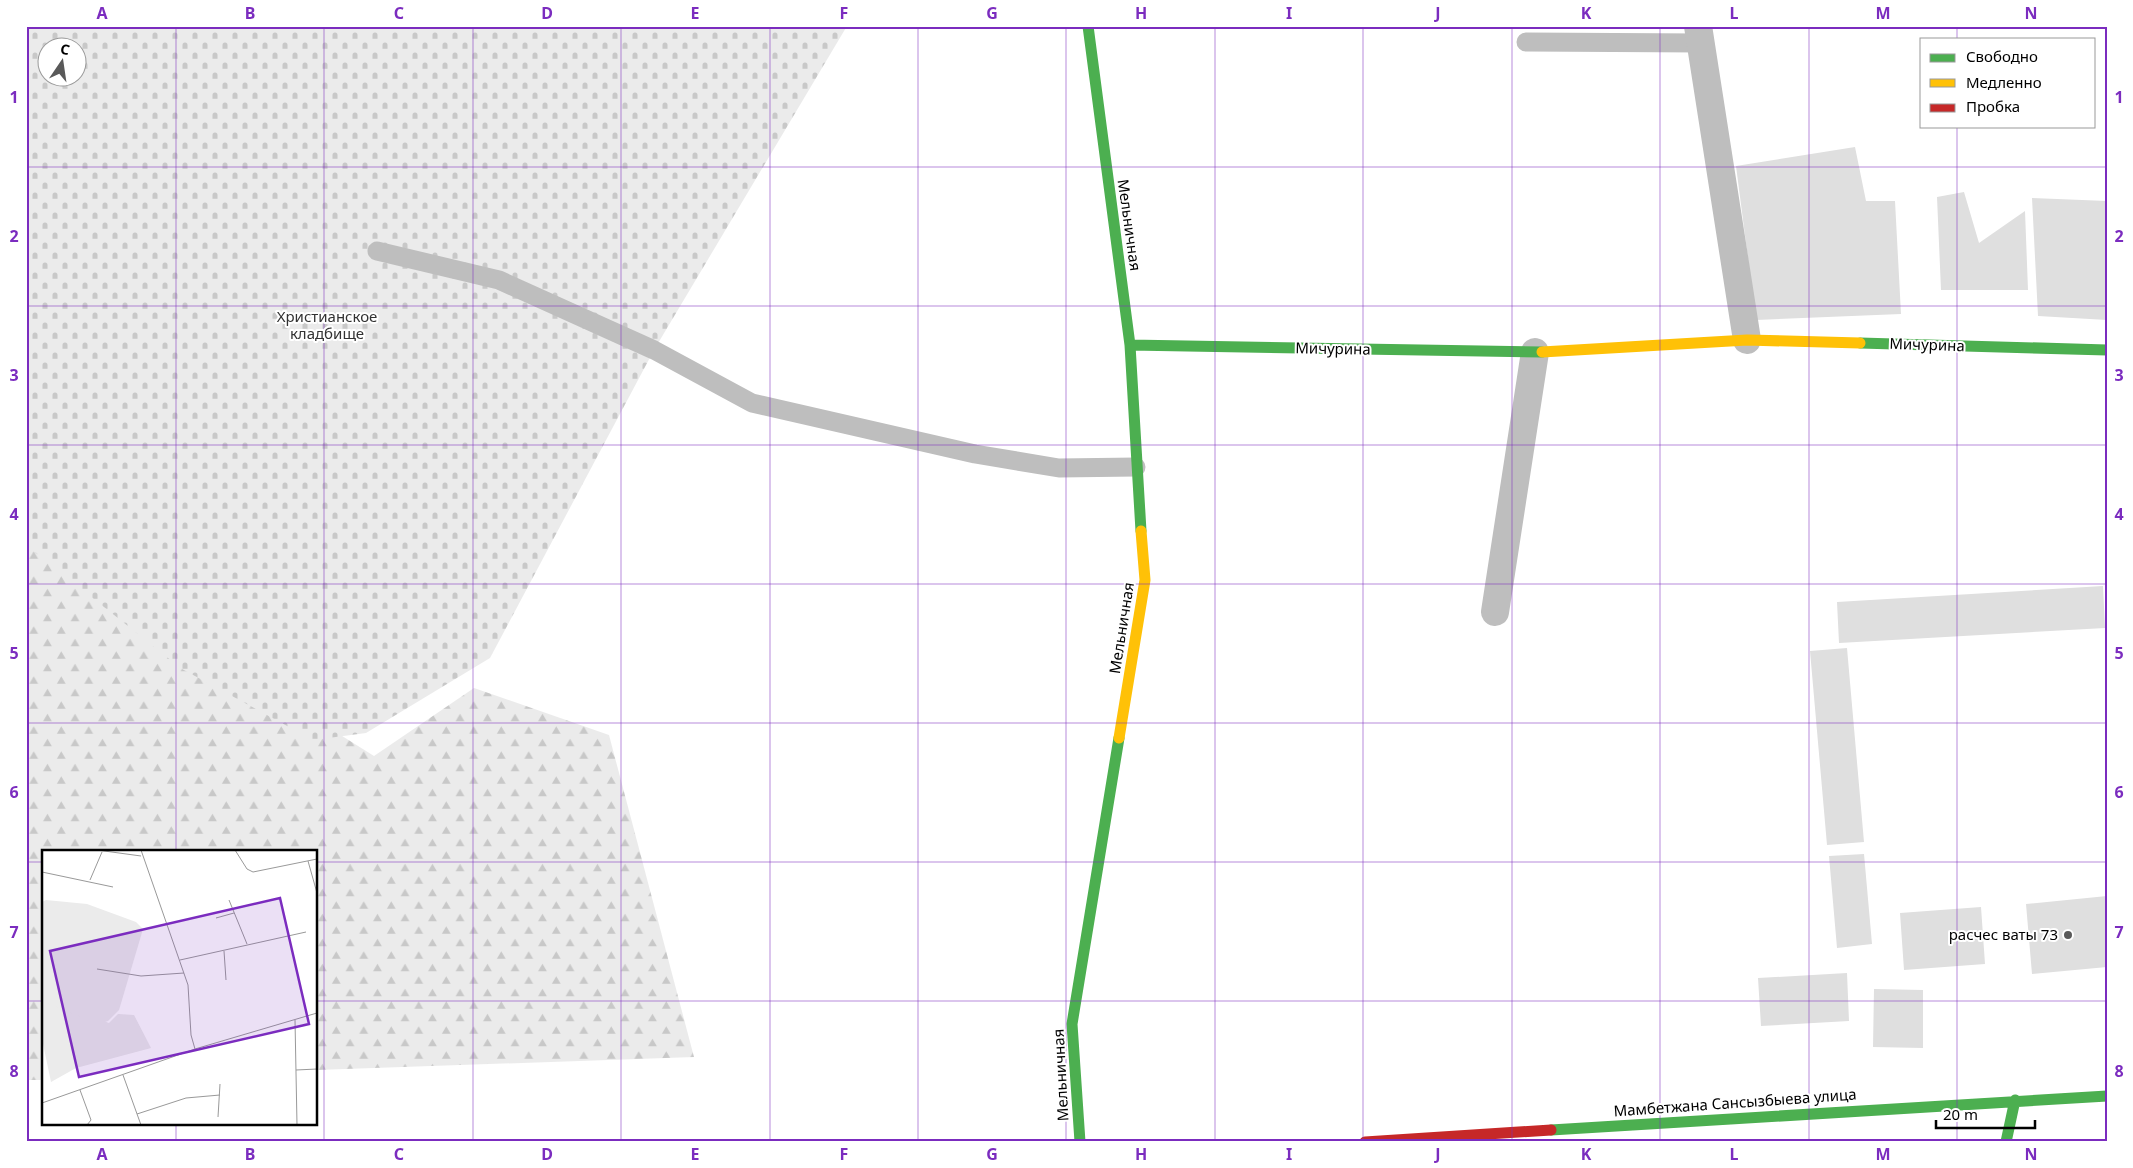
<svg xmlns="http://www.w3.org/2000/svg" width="2133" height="1168" font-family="'Noto Sans',sans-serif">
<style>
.forest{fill:url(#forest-firs)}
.cemetery{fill:url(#cemetery-stones);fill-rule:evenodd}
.building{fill:#dfdfdf}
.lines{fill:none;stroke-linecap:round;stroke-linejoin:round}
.lane{stroke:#bebebe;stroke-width:19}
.street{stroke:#bebebe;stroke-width:28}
.fast{stroke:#4caf50;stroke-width:11}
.slow{stroke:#ffc107;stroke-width:11}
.jam{stroke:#c62828;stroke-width:11}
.grid{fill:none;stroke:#7b2cbf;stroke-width:1;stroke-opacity:0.55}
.poi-dot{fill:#595959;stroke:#fff;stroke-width:2}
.labels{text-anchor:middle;stroke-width:4;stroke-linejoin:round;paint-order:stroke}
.street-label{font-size:15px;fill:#000;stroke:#fff}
.park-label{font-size:15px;fill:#323232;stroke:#fff}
.poi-label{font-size:15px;fill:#000;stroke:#fff;text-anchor:end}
.inset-road{fill:none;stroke:#999;stroke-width:1}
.view{fill:#7b2cbf;fill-opacity:0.15;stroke:#7b2cbf;stroke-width:2.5}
.inset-edge{fill:none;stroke:#000;stroke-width:2.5}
.neatline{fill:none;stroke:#7b2cbf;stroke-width:2}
.grid-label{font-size:16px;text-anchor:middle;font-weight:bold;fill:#7b2cbf}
</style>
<defs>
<pattern id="forest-firs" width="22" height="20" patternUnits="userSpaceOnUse" patternTransform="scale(1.25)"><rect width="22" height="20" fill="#ebebeb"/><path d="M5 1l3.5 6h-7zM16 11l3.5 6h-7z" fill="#c8c8c8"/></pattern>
<pattern id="cemetery-stones" width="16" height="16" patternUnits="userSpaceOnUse" patternTransform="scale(1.25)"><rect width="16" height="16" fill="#ebebeb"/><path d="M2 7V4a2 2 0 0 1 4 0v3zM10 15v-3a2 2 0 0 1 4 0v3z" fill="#c8c8c8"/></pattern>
</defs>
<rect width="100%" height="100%" fill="#fff"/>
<!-- forest -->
<path class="forest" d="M26,538l348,218 100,-68 135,47 85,322 -378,13v-218h-272v228h-18z"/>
<!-- cemetery -->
<path class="cemetery" d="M26,26h821l-193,324 -164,308 -124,75 -53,7 -131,-71 -156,-124zM48,48h30v30h-30z"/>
<!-- building -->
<path class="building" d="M1855,147l11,54h29l6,113 -145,6 -20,-154z
M1964,192l15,51 46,-32 3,79h-87l-4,-93z
M2032,198l75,3v119l-69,-4z
M2103,586l2,42 -266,15 -2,-41z
M1847,648l17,194 -37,3 -17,-194z
M1864,854l8,90 -35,4 -8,-92z
M2107,896v71l-75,7 -6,-70z
M1981,907l4,57 -81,6 -4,-57z
M1847,973l2,48 -88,5 -3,-48z
M1874,989l49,1v58l-50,-1z"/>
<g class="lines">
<!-- lane -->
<path class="lane" d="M1526,42l175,1
M377,251l122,29 155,70 98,53 223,51 84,14 77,-1"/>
<!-- street -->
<path class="street" d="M1698,26l49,314
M1495,612l40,-260"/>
<!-- fast -->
<path class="fast" d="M1088,26l42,319 11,186
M1860,343l247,7
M1130,345l412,7
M1551,1130l556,-34
M1080,1142l-8,-118 47,-286
M2006,1142l9,-42"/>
<!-- slow -->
<path class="slow" d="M1542,352l205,-12 113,3
M1119,738l26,-158 -4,-49"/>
<!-- jam -->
<path class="jam" d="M1365,1142l186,-12"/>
</g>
<!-- grid -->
<path class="grid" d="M176,26v826M324,26v1116M473,26v1116M621,26v1116M770,26v1116M918,26v1116M1066,26v1116M1215,26v1116M1363,26v1116M1512,26v1116M1660,26v1116M1809,26v1116M1957,26v13M1957,126v1016M26,167h2081M26,306h2081M26,445h2081M26,584h2081M26,723h2081M26,862h18M316,862h1791M26,1001h18M316,1001h1791M176,1124v18"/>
<!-- markers -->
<circle class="poi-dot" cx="2068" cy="935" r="5"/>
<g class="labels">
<!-- street labels -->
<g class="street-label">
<text transform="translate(1129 225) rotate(82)" y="5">Мельничная</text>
<text transform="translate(1927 345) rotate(2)" y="5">Мичурина</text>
<text transform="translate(1333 349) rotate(1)" y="5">Мичурина</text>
<text transform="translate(1122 628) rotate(-81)" y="5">Мельничная</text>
<text transform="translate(1061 1075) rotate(-93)" y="5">Мельничная</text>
<text transform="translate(1735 1103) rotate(-4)" y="5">Мамбетжана Сансызбыева улица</text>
</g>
<!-- park labels -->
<g class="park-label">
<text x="327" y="322">Христианское<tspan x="327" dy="17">кладбище</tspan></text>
</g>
<!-- poi labels -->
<g class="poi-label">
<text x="2058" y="940">расчес ваты 73</text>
</g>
</g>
<!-- overview -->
<g transform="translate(42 850)">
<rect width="275" height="275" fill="#fff"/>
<path d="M0,150l67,23 9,-9 16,1 17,33 -75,20 -25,14 -9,-43z" fill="#ebebeb"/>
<path d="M4,50l41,4 49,18 7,7 -24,81 -11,11 -6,2 -16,-4 -44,-18v-99z" fill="#ebebeb"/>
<path class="inset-road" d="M55,0l44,6M99,0l47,135 3,50 4,14M193,0l12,19 6,3 64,-13M266,11l9,32M0,22l71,15M48,30l12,-28M187,50l18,44M174,68l18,-5M182,101l2,29M138,110l126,-28M55,119l44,7 43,-3M253,170l2,105M254,220l21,-1M81,225l18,50M38,240l11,30 -4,5M0,253l153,-54 122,-36M95,264l49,-16 34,-3M176,267l2,-33"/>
<path class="view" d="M238,48l29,126 -230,53 -29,-126z"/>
<rect width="275" height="275" class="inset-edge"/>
</g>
<!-- border -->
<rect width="2133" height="1168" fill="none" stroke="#ffffff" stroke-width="55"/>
<!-- legend -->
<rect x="1920" y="38" width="175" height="90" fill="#ffffff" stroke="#999999"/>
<rect x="1930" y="54" width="25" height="8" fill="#4caf50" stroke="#999999"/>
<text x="1966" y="62" font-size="15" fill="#000000">Свободно</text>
<rect x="1930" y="79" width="25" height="8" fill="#ffc107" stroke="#999999"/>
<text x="1966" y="88" font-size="15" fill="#000000">Медленно</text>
<rect x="1930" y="104" width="25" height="8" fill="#c62828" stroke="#999999"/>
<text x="1966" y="112" font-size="15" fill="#000000">Пробка</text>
<!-- north arrow -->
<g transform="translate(62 62) rotate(13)"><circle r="24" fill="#ffffff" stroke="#999999"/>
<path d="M0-4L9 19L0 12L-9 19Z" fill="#595959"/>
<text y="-8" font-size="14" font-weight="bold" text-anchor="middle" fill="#000000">С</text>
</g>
<!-- scale -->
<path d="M1936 1120v8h99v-8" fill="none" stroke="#000000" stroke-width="2.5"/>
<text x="1943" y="1120" font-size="15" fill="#000000" stroke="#ffffff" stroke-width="4" paint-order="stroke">20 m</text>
<rect x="28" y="28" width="2078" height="1112" class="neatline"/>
<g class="grid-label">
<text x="102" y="19">A</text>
<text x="250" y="19">B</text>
<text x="399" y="19">C</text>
<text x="547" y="19">D</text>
<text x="695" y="19">E</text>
<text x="844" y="19">F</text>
<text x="992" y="19">G</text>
<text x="1141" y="19">H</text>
<text x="1289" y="19">I</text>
<text x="1438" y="19">J</text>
<text x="1586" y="19">K</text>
<text x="1734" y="19">L</text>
<text x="1883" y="19">M</text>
<text x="2031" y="19">N</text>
<text x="14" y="103">1</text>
<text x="2119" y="103">1</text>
<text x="14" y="242">2</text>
<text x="2119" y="242">2</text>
<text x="14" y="381">3</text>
<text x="2119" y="381">3</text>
<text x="14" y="520">4</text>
<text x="2119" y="520">4</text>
<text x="14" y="659">5</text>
<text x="2119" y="659">5</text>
<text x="14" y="798">6</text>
<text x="2119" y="798">6</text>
<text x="14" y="938">7</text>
<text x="2119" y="938">7</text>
<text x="14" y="1077">8</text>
<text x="2119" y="1077">8</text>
<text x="102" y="1160">A</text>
<text x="250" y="1160">B</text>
<text x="399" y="1160">C</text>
<text x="547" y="1160">D</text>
<text x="695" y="1160">E</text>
<text x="844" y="1160">F</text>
<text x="992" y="1160">G</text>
<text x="1141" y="1160">H</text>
<text x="1289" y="1160">I</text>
<text x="1438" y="1160">J</text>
<text x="1586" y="1160">K</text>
<text x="1734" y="1160">L</text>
<text x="1883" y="1160">M</text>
<text x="2031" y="1160">N</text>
</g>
</svg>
